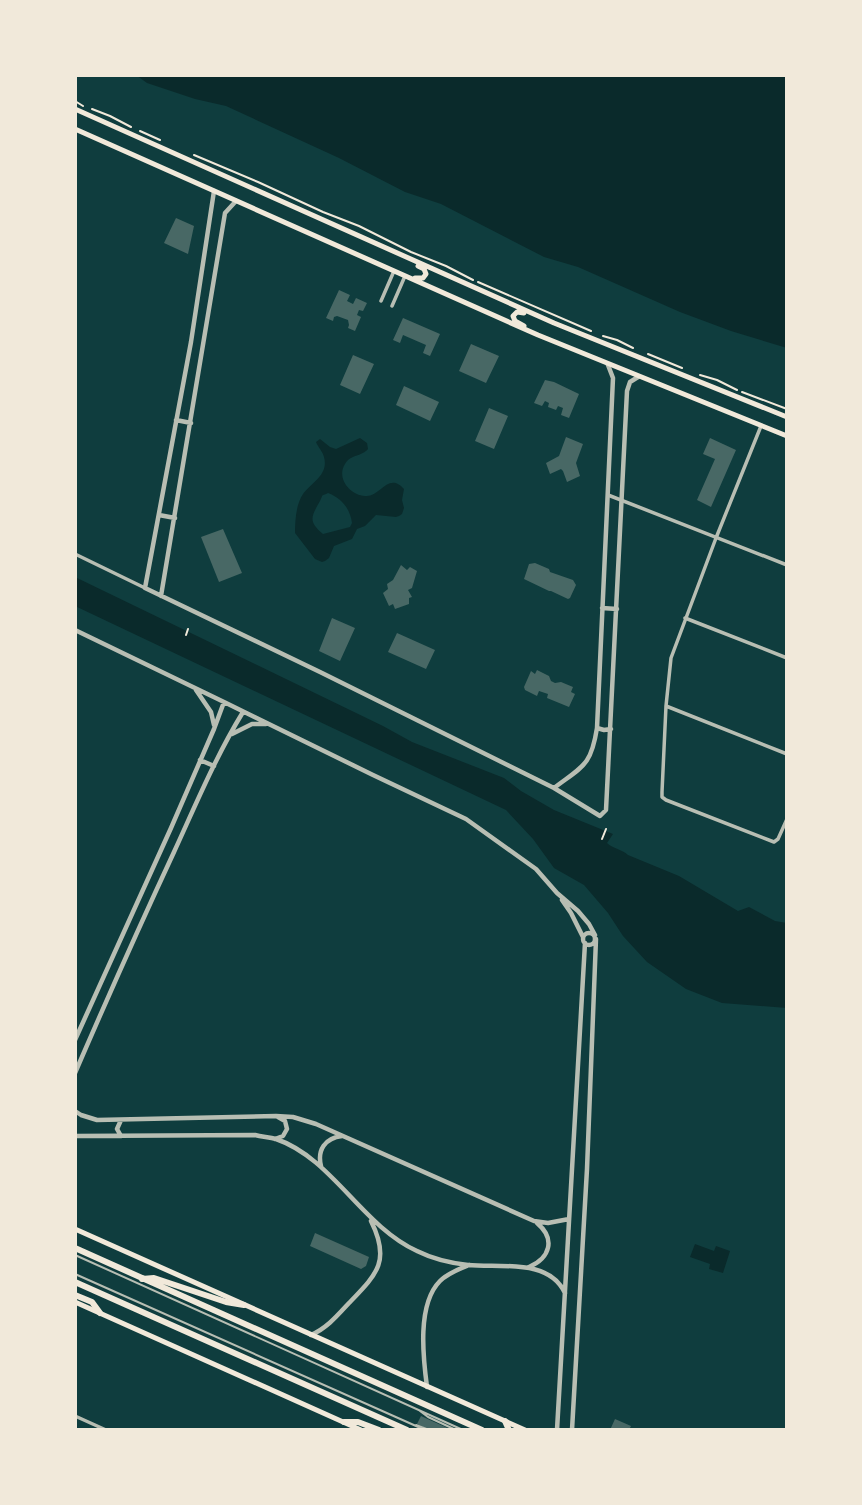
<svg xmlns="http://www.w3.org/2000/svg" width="862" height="1505" font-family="'Asap Condensed',sans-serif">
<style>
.water{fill:#0a2a2b;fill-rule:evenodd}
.building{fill:#486865}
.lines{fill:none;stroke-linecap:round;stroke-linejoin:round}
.path{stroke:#f1e9da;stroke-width:2}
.service{stroke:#b8beb3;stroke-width:2}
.minor{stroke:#b8beb3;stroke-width:3.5}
.tertiary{stroke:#b8beb3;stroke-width:4.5}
.secondary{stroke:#f1e9da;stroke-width:5}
.trunk{stroke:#f1e9da;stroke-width:6}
</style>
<rect width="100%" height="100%" fill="#0f3d3e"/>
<!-- water -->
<path class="water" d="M136,75h651v273l-56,-17 -51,-19 -102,-45 -34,-10 -103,-53 -36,-12 -66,-34 -113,-52 -31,-7 -48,-16z
M360,438l7,5 1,6c-7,8 -17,5 -23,15 -9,14 5,31 20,32 15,2 23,-25 39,-7l-2,11 2,8 -2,6 -3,2 -3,1 -20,-2 -11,11 -8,3 -5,10 -18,7 -5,12 -4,3 -3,1 -7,-3 -20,-26c0,-12 1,-29 8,-39 8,-11 26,-19 21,-37 -1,-5 -6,-10 -8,-15l4,-3 10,8 6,2zM328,493c13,5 22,15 24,30l-2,4 -27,7c-15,-13 -12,-17 -3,-33 4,-8 0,-4 8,-8z
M75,577l308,149 29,16 92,36 17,13 33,19 59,24 -6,9c6,6 15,6 21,12l51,21 59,35 11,-4 26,14 12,2v85l-65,-5 -36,-14 -39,-27 -24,-26 -15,-23 -24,-28 -30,-17 -21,-29 -27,-29 -431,-204z
M695,1244l19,7 2,-5 14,5 -7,22 -14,-4 1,-5 -20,-7z"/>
<!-- building -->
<path class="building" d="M176,218l18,8 -6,28 -24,-11z
M339,290l11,5 -3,6 6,3 3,-6 11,5 -4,8 -4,-1 -2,5 4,2 -6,14 -7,-3 1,-3 -1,-5 -11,-4 -3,1 -1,4 -7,-3z
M403,318l37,16 -10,22 -7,-3 3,-8 -23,-10 -3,8 -7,-3z
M471,344l28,12 -13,27 -27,-12z
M353,355l21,9 -14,30 -20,-9z
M545,380l9,2 25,12 -10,24 -8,-3 2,-7 -5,-2 -2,4 -8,-3 1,-4 -4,-2 -3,5 -8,-3z
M404,386l35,16 -9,19 -34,-16z
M489,408l19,8 -14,33 -19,-8z
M566,437l17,7 -7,19 4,13 -13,6 -4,-11 -2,-2 -11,5 -4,-11 13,-7z
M710,438l26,12 -25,57 -14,-7 18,-41 -12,-5z
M223,529l19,44 -23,9 -18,-45z
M535,563l14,6 1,3 23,8 3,5 -6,13 -2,1 -17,-8h-2l-25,-12 5,-15z
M401,565l6,5 3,-3 7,4 -5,17 -4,2 4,7 -3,1v6l-14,5 -2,-5 -4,2 -6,-13 5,-4 -1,-5 6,-4z
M332,618l23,10 -15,33 -21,-10z
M397,633l38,17 -9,19 -38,-17z
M537,670l12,6 2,5 4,2 6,-1 12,5 -2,5 4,2 -6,13 -22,-9 1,-4 -9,-3 -2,5 -12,-6 -1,-3 7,-16 4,3z
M315,1233l54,24 -3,9 -5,3 -51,-23z
M421,1416l31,14h-23l-12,-6z
M615,1419l16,7 -2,4h-19z"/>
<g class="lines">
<!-- path -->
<path class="path" d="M75,101l8,5
M92,109l18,7 21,11
M140,131l20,9
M194,155l64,27 65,30 36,14 52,26 35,14 27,14
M478,282l113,49
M603,336l14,4 16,8
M648,354l34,14
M700,375l17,5 20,10
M742,392l45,17
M186,635l2,-6
M602,839l4,-10"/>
<!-- service -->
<path class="service" d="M75,1255l388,175
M75,1274l350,156
M420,1411l8,6 28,13
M416,1425l13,5"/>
<!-- minor -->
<path class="minor" d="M381,301l13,-30
M392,306l13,-30
M761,426l-45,112 -45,120 -5,48 -4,86v5l4,3 108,42 4,-3 9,-20
M608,495l179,70
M75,554l70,34
M685,618l102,40
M666,706l121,48
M75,1416l31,14"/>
<!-- tertiary -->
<path class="tertiary" d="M214,191l-23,151 -46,246 175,84 234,116 46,28 6,-6 21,-419 3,-9 8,-5
M176,420l15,3
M159,515l16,3
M161,596l64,-383 11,-12
M602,608l15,1
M75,630l149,72 149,73 93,44 70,50 21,24 21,18 11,13 6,11
M196,690l15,22 3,13
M597,728l7,2 7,-1
M232,734l20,-10h14
M200,760l14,6
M554,788c29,-22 37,-22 43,-60l16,-350 -5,-13
M562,900l9,13 12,24
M583 939a6 6 0 1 1 12 0a6 6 0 1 1-12 0Z
M75,1040l96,-212 43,-99 10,-27
M75,1073c32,-74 65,-148 99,-221 22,-48 42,-96 69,-140
M75,1111l6,4 16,5 179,-4 17,1 23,7 218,97 14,2 21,-4
M121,1120l-4,9 4,7
M75,1136l180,-1c7,2 14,2 21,4 56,19 86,87 141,112 16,8 33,12 51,14 32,3 81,-7 97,28
M275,1139l8,-3 4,-7 -2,-8 -7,-4
M321,1166c-4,-16 4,-28 21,-30
M529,1267c21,-9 27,-28 8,-44
M311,1335c16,-7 26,-19 38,-32 28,-29 42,-42 22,-82
M427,1387c-4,-30 -10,-83 13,-106 8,-8 19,-12 29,-16
M557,1430l28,-487
M572,1430l15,-261 9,-230"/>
<!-- secondary -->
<path class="secondary" d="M75,109l479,214 233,94
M75,129l463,206 249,101
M415,278h8l3,-4 -2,-5 -6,-3
M524,326l-9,-5 -2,-5 4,-4 7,1
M75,1229l450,201
M75,1302l286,128"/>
<!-- trunk -->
<path class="trunk" d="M75,1248l407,182
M142,1279l12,-1 72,24 18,3
M75,1282l332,148
M75,1295l17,7 8,11
M505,1421l4,9
M344,1422h14l21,8"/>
</g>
<!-- border -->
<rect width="862" height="1505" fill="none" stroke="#f1e9da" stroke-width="154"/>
</svg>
